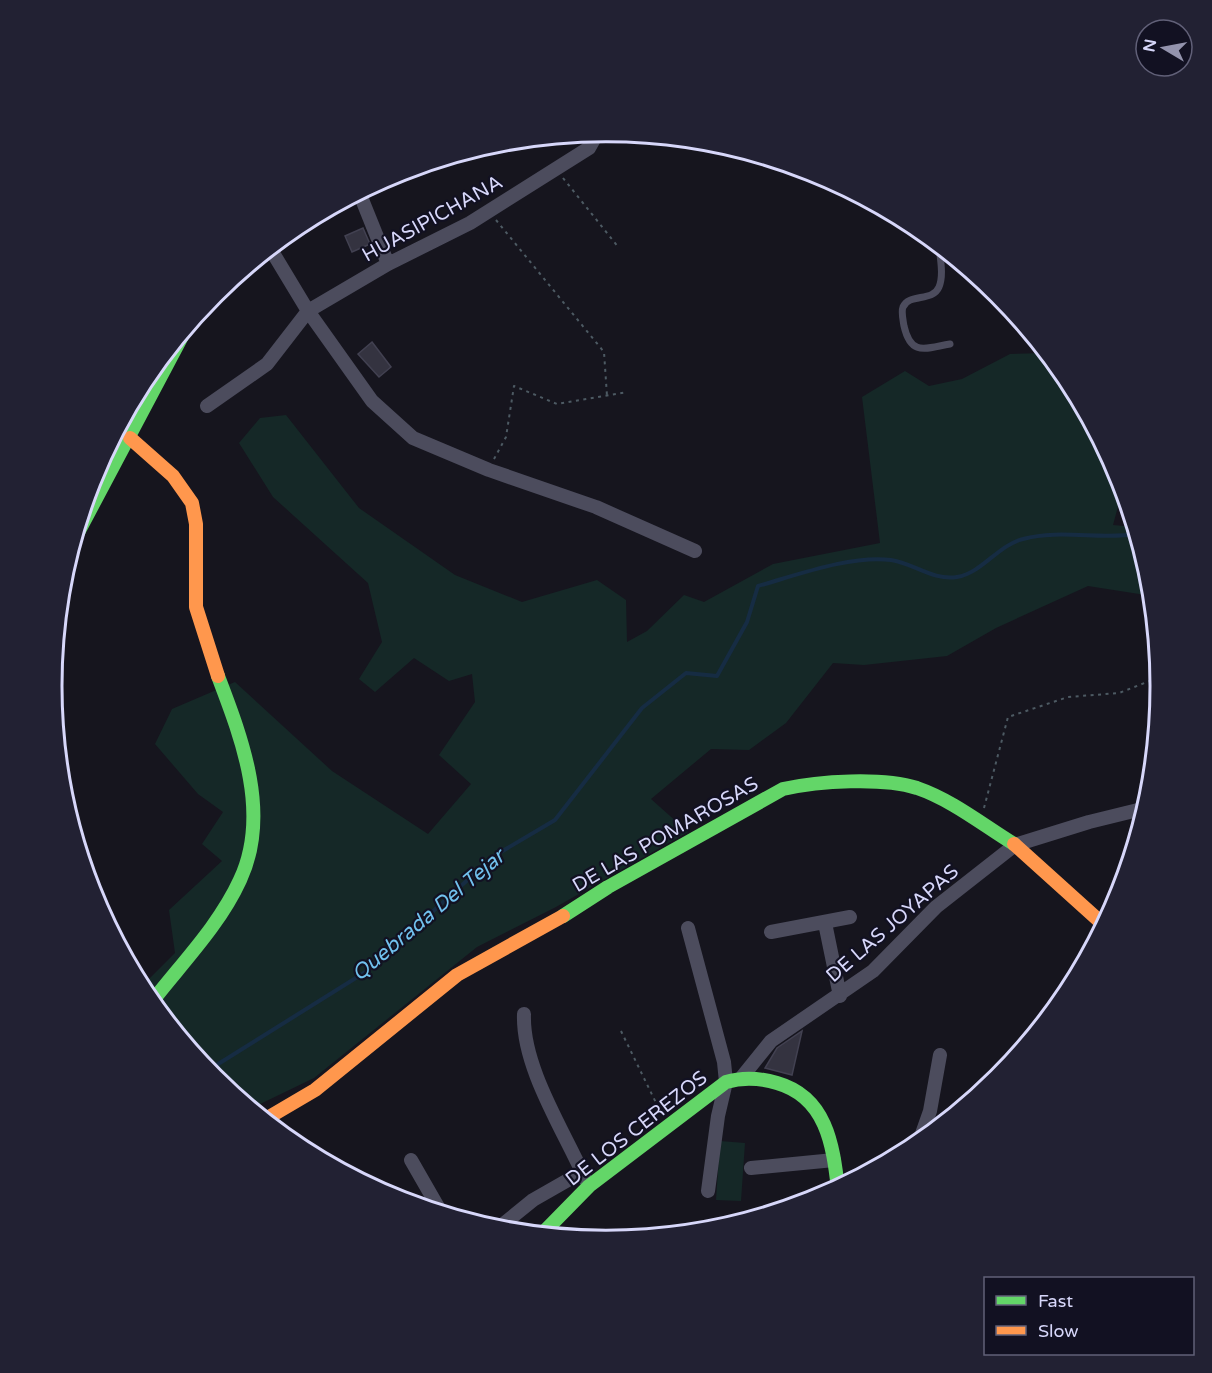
<svg xmlns="http://www.w3.org/2000/svg" width="1212" height="1373" font-family="'Varela Round',sans-serif">
<style>
.green{fill:#152827}
.lines{fill:none;stroke-linecap:round;stroke-linejoin:round}
.stream{stroke:#162c43;stroke-width:4}
.building{fill:#343340;stroke:#424151;stroke-width:1.5}
.path{stroke:#4d5a63;stroke-width:2;stroke-dasharray:3 4.5;stroke-linecap:butt}
.lane{stroke:#4c4c5d;stroke-width:7}
.street{stroke:#4c4c5d;stroke-width:14}
.fast{stroke:#63d668;stroke-width:14}
.slow{stroke:#ff974d;stroke-width:14}
.labels{text-anchor:middle;stroke-width:4.5;stroke-linejoin:round;paint-order:stroke}
.street-label{font-size:20px;fill:#d7d7fa;stroke:#121122}
.water-label{font-size:21px;font-style:italic;fill:#71c1ee;stroke:#121122}
.rim{fill:none;stroke:#d7d7fa;stroke-width:3}
</style>
<rect width="100%" height="100%" fill="#16151e"/>
<!-- green -->
<path class="green" d="M1047,353c14,18 30,34 32,57h5l35,64 4,14 -10,37 22,2 15,52 2,17 -64,-10 -92,42 -49,28 -83,9 -31,-2 -47,60 -37,27 -38,-1 -60,50 37,33 -132,75 -79,40 -163,131 -64,31 -37,-30 -69,-84 -3,-8 34,-34 -6,-43 53,-49 -20,-17 21,-32 -25,-18 -43,-50 17,-35 63,-27 97,89 96,63 43,-50 -32,-29 36,-53 -3,-28 -23,7 -35,-23 -39,34 -16,-13 23,-37 -14,-59 -95,-86 -34,-54 21,-25 26,-3 73,93 96,67 67,27 75,-22 29,20 1,42 20,-11 37,-36 20,7 69,-38 107,-21 -18,-146 43,-26 24,15 33,-7 48,-25z
M720,1141l25,2 -4,58 -25,-1z"/>
<g class="lines">
<!-- stream -->
<path class="stream" d="M207,1071l160,-100 127,-115 61,-36 87,-112 44,-35 31,3 30,-54 11,-36c39,-11 93,-31 133,-26 22,3 42,21 66,17 25,-4 41,-32 66,-38 37,-10 77,1 114,-5"/>
</g>
<!-- building -->
<path class="building" d="M363,228l7,16 -18,8 -7,-16z
M372,342l19,25 -12,10 -21,-23z
M802,1031l-10,44 -27,-7 12,-20z"/>
<g class="lines">
<!-- path -->
<path class="path" d="M563,178l56,70
M496,220l108,132 3,44
M494,459l12,-22 8,-51 43,18 70,-12
M984,808l24,-91 60,-20 51,-4 41,-16
M621,1031l39,80"/>
<!-- lane -->
<path class="lane" d="M939,245c1,13 5,30 0,42 -6,15 -30,6 -36,20 -2,5 0,13 1,19 7,31 22,22 46,18"/>
<!-- street -->
<path class="street" d="M359,192l29,72
M270,248l38,63 64,90 41,37 76,32 107,37 99,44
M207,406l60,-42 41,-53 80,-47 82,-41 119,-75 9,-16
M825,923l15,73
M688,928l36,134 2,20 -8,34 -10,75
M771,932l79,-15
M524,1014c-2,51 37,112 58,158
M742,1077l29,-36 102,-70 63,-64 79,-62 74,-23 57,-14
M918,1145l12,-34 10,-56
M411,1160l31,54
M751,1168l83,-8
M496,1230l37,-30 49,-28 3,7"/>
<!-- fast -->
<path class="fast" d="M73,542l115,-217 26,-31
M563,916l45,-29 175,-98c36,-8 99,-12 134,-1 35,12 66,37 97,56
M151,1003c30,-39 68,-77 89,-123 31,-66 2,-141 -22,-204
M541,1235l48,-49 137,-104c17,-5 34,-4 51,1 49,14 56,61 61,106"/>
<!-- slow -->
<path class="slow" d="M130,438l43,38 19,27 4,21v83l22,69
M1014,844l91,82
M264,1120l51,-30 142,-115 106,-59"/>
</g>
<g class="labels">
<!-- street labels -->
<g class="street-label">
<text transform="translate(432 218) rotate(-29)" y="7">HUASIPICHANA</text>
<text transform="translate(665 834) rotate(-30)" y="7">DE LAS POMAROSAS</text>
<text transform="translate(892 923) rotate(-41)" y="7">DE LAS JOYAPAS</text>
<text transform="translate(636 1128) rotate(-38)" y="7">DE LOS CEREZOS</text>
</g>
<!-- water labels -->
<g class="water-label">
<text transform="translate(428 915) rotate(-40)" y="7">Quebrada Del Tejar</text>
</g>
</g>
<!-- crop -->
<path d="M0 0H1212V1373H0ZM62 686a544 544 0 1 1 1088 0a544 544 0 1 1-1088 0Z" fill="#222133" fill-rule="evenodd"/>
<path class="rim" d="M62 686a544 544 0 1 1 1088 0a544 544 0 1 1-1088 0Z"/>
<!-- legend -->
<rect x="984" y="1277" width="210" height="78" fill="#121122" stroke="#616078" stroke-width="1.5"/>
<rect x="996" y="1296" width="30" height="9" fill="#63d668" stroke="#616078" stroke-width="1.5"/>
<text x="1038" y="1307" font-size="18" fill="#d7d7fa">Fast</text>
<rect x="996" y="1326" width="30" height="9" fill="#ff974d" stroke="#616078" stroke-width="1.5"/>
<text x="1038" y="1337" font-size="18" fill="#d7d7fa">Slow</text>
<!-- north arrow -->
<g transform="translate(1164 48) rotate(280)"><circle r="28" fill="#121122" stroke="#616078" stroke-width="1.5"/>
<path d="M0-4.5L10 22L0 15L-10 22Z" fill="#9393ad"/>
<text y="-9" font-size="16" font-weight="bold" text-anchor="middle" fill="#d7d7fa">N</text>
</g>
</svg>
